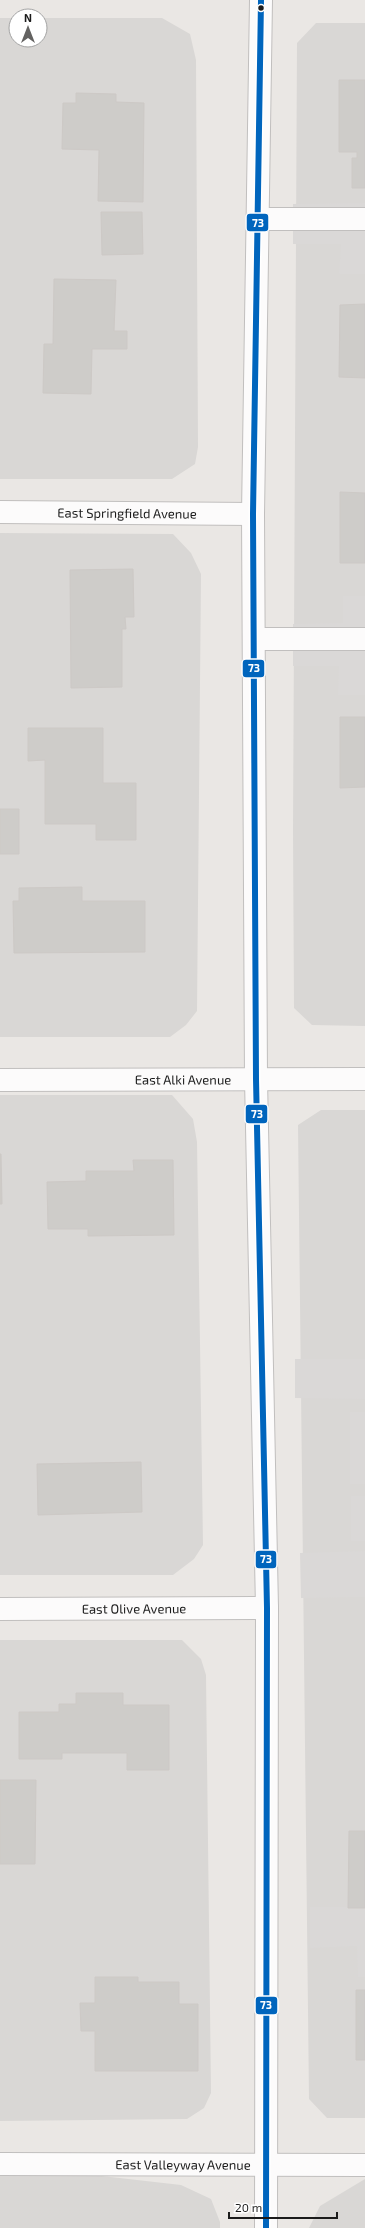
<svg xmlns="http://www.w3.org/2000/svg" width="365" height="2228" font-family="'Exo 2',sans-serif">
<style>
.residential{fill:#d9d7d5}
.parking{fill:#dad8d7}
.building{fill:#ceccc9;stroke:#cdc9c6}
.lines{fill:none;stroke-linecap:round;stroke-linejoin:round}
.minor-casing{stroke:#c1bfbe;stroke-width:24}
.minor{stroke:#fcfbfb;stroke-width:22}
.bus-1-casing{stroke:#fff;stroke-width:9}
.bus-1{stroke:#0065bd;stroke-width:6}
.bus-dot{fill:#1b1b1b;stroke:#fff;stroke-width:1.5}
.labels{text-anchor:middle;stroke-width:3;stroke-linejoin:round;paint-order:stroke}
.street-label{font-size:13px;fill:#1b1b1b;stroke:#fff}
.line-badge{stroke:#fff;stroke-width:1.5}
.badge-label{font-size:11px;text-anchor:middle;font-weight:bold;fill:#fff}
</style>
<rect width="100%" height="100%" fill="#eae7e4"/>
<!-- residential -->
<path class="residential" d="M0,18h16v22h24v-22h122l28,16 6,26 2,387 -3,17 -23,15h-172z
M316,23h49v1003l-53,-1 -18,-17 -1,-177 4,-788z
M0,533l173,1 18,19 10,21 -4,437 -11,14 -16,12h-170z
M0,1095h172l21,24 4,23 6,403 -9,14 -21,16h-173z
M321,1110h44v1008h-38l-18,-19 -11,-974z
M0,1640h182l19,19 5,16 5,418 -7,15 -17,11 -187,2z
M0,2175h93l88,10 30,14 9,23v6h-220z
M365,2179v49h-56l11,-22z"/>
<!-- parking -->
<path class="parking" d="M365,203v71h-26l2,-30h-48v-40z
M343,596h22v99h-27l1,-29h-46v-42l50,-1z
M295,1359h70v40l-70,-1z
M350,1412h15v72h-15z
M351,1496h14v45h-14z
M365,1551v46l-64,1 -1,-45z
M310,1907h55v70h-7l-1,-31 -47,2z"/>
<!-- building -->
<path class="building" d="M339,80h26v108h-13v-30h5v-6h-18z
M76,93l40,1v8l28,1 -1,99 -45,-1 1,-51 -37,-1 1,-46h13z
M101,212h41l1,42 -41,1z
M54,279l62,1 -2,51h13v18h-35l-1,45 -48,-1 1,-49h9z
M365,304v74l-26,-1 1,-72z
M340,492l25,1v70h-25z
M133,569l1,48h-9l1,12h-4v58l-51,1 -1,-118z
M340,717h25v70l-25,1z
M28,728h75v55h33v57h-40v-16h-51v-64l-17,1z
M0,809h19v45h-19z
M82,887v14h63v51l-131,1 -1,-52h6v-13z
M0,1154h1l1,50h-2z
M133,1160h40l1,75 -86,1v-7h-40l-1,-47 39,-1v-10h48z
M141,1462l1,50 -104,3 -1,-51z
M76,1693h47v12h46v65h-42v-17h-65v6h-43v-47h40v-8h17z
M0,1780h36l-1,84h-35z
M349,1831h16v77h-17z
M95,1977h43v5h41v22h19v67h-103v-40h-14l-1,-28h15z
M356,1990h9v70h-9z"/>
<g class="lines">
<defs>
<g id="minor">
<path d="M261,0l-8,514 3,565 11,529 -1,620"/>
<path d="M258,219h107"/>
<path id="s1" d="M0,512l253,2"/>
<path d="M254,639h111"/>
<path id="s2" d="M0,1080l365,-1"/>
<path id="s3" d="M0,1609l267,-1"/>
<path id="s4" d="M0,2164l365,1"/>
</g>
</defs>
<!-- minor casing -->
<use href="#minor" class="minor-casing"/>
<!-- minor -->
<use href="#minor" class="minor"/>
<defs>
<path id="bus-1" d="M261,0l-8,514 3,565 11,529 -1,620"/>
</defs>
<!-- bus-1 casing -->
<use href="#bus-1" class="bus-1-casing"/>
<!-- bus-1 -->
<use href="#bus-1" class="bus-1"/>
</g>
<!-- markers -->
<circle class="bus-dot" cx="261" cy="8" r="3.5"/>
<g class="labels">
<!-- street labels -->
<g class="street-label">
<text dy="5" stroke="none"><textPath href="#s1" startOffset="127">East Springfield Avenue</textPath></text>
<text dy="5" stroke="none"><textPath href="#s2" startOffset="183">East Alki Avenue</textPath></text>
<text dy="5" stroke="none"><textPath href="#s3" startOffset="134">East Olive Avenue</textPath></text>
<text dy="5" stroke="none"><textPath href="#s4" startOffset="183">East Valleyway Avenue</textPath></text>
</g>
</g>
<g class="line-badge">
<rect x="246" y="213" width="23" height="19" rx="4" fill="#0065bd"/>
<rect x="242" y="659" width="23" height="19" rx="4" fill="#0065bd"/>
<rect x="245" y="1104" width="23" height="20" rx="4" fill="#0065bd"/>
<rect x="255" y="1550" width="22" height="19" rx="4" fill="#0065bd"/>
<rect x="255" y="1996" width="23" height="19" rx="4" fill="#0065bd"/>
</g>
<g class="badge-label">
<text x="258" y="227">73</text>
<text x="254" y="672">73</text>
<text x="257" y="1118">73</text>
<text x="266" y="1563">73</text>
<text x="266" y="2009">73</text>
</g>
<!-- north arrow -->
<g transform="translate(28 28)"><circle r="19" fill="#ffffff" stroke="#a4a4a4"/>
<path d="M0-3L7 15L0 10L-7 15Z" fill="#636261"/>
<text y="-6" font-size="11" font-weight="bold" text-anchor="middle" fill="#1b1b1b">N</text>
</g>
<!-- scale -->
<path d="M229 2212v6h108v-6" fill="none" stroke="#1b1b1b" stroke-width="2"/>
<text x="235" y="2212" font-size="12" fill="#1b1b1b" stroke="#ffffff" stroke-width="3" paint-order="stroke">20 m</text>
</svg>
